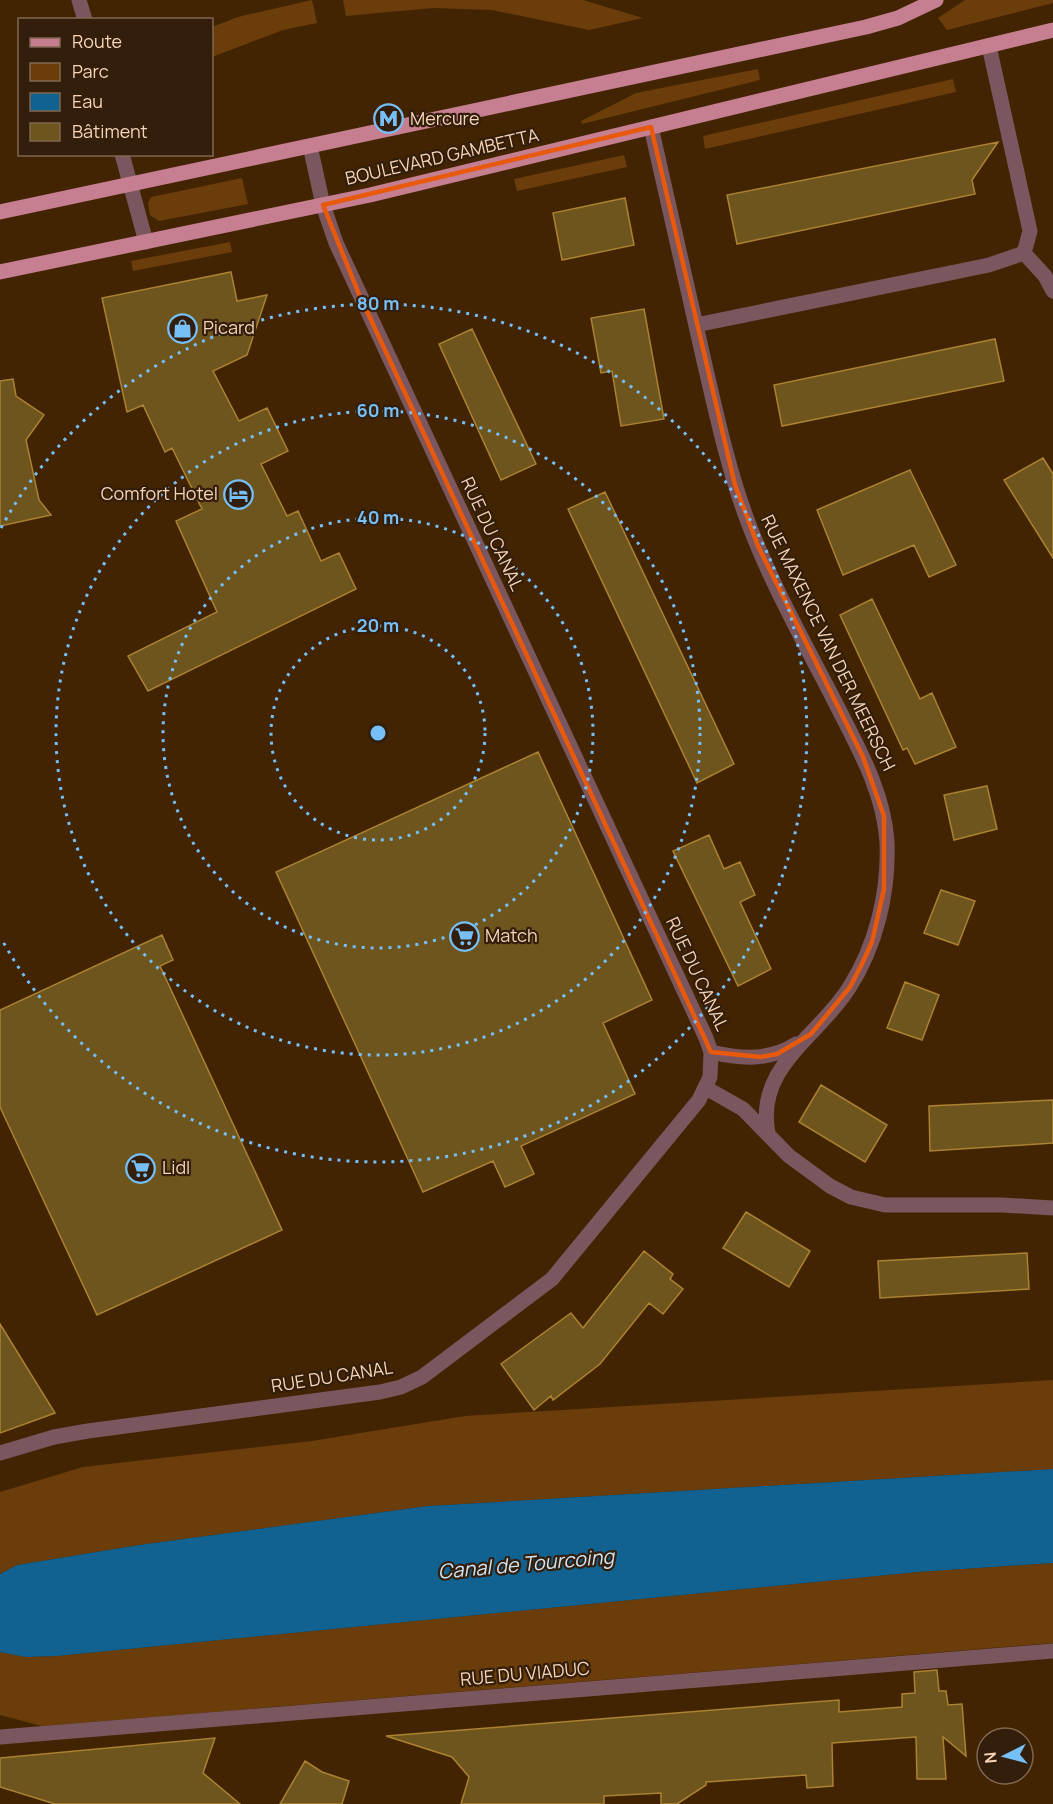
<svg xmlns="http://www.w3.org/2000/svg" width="1053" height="1804" font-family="Manrope,sans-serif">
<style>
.green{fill:#6a3d0a}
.water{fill:#116191}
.building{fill:#6e541d;stroke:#aa8231;stroke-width:1.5}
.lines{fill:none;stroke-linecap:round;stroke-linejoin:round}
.street{stroke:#7a565f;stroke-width:15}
.primary{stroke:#c67e91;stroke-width:15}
.marked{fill:none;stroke:#e8590c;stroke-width:4.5;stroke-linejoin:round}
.ring{fill:none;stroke:#76c0f7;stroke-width:3;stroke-dasharray:3 6}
.labels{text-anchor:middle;stroke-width:4.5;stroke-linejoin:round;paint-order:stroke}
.poi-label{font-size:18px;fill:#f6d4b7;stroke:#321e0b;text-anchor:start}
.street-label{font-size:18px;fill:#f6d4b7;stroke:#321e0b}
.water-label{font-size:20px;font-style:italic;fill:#d0e5f6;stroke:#321e0b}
.centre{fill:#76c0f7;stroke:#321e0b;stroke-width:3}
.ring-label{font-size:18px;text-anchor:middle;font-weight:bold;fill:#76c0f7;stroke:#321e0b;stroke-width:4.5;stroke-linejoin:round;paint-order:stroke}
</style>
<rect width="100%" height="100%" fill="#432402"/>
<!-- green -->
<path class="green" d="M312,0l5,23 -34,7 -71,27v-30l26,-10z
M343,0h240l60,18 -54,12 -97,-20 -59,-2 -87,8z
M965,0h88v3l-106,27 -9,-12z
M758,69l2,11 -178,44 -1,-3 55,-28z
M953,79l3,13 -251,57 -2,-13z
M624,155l3,12 -110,24 -3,-12z
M242,178l6,26 -89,17 -9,-6 -2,-12 3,-6z
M230,242l2,10 -99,19 -2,-10z
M1053,1380v89l-625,37 -289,39 -122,20 -17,9v-82l83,-25 229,-26 153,-25z
M1053,1563v80l-1011,83 -42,-11v-63l25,5 32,-1 861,-84z"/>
<!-- water -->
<path class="water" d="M1053,1469v94l-135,9 -861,84 -32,1 -25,-5v-78l17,-9 122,-20 289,-39z"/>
<!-- building -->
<path class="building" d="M998,142l-26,38 3,14 -238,50 -10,-49z
M625,198l9,47 -72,15 -9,-47z
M231,272l6,29 30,-6 -20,60 -34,16 26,50 28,-13 21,43 -27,13 26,52 11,-5 23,50 18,-8 17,36 -208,102 -20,-35 89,-44 -41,-91 26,-12 -30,-61 -7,4 -22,-47 -16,7 -25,-114z
M644,309l20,110 -43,7 -9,-55 -11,2 -10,-55z
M472,329l64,135 -35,16 -62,-136z
M995,339l9,42 -222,45 -8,-41z
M13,379l3,17 28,19 -18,25 13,60 12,15 -51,11v-145z
M1043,458l10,16v84l-49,-78z
M910,470l46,95 -27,12 -15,-32 -71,30 -26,-65z
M605,492l129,272 -37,19 -129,-274z
M872,599l48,100 12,-6 24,54 -41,17 -8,-16 -4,2 -63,-135z
M538,752l114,248 -49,23 32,71 -114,52 13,28 -29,13 -12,-26 -70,31 -147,-320z
M987,786l10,43 -43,11 -10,-45z
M709,835l15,34 16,-7 15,33 -15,7 31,67 -33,17 -65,-135z
M941,890l34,11 -17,44 -34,-12z
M162,935l11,25 -13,6 122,264 -185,85 -97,-208v-97z
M905,982l34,13 -17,45 -35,-12z
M821,1085l66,40 -22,37 -66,-40z
M1053,1100v43l-123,8 -1,-45z
M746,1212l64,39 -21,36 -66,-39z
M644,1251l29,23 -3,5 13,10 -20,25 -14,-11 -49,61 -47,36 -2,-4 -17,14 -33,-46 70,-51 12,15z
M1027,1253l2,36 -149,9 -2,-37z
M0,1324l55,89 -55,20z
M937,1670l2,21h7l2,14 14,-1 4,52 -23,-19 3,42h-29l-1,-42 -84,6 1,43 -26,2 -1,-13 -100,7v3l-29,19h-16v-11l-57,3v8h-143l8,-27 -17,-20 -66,-21 453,-36v12l63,-5v-13l13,-1 -1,-21z
M215,1738l-12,35 37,31h-185l-55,-17v-29z
M305,1761l17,11 27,9 -7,23h-62z"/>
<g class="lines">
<!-- street -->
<path class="street" d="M79,0l6,20
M651,127c18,78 35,156 53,234 12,51 23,103 41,153 23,64 58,126 89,186 23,46 50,91 53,142 2,51 -11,104 -38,146 -31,49 -94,79 -81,145
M122,154l24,88
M1024,253l21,23 8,15
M696,325l293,-60 35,-12 6,-22 -41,-185
M711,1052c30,7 58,9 85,-8
M706,1088l37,21 46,47 41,30 21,11 34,8h117l51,3
M0,1453l54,-16 34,-6 292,-39 21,-5 21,-10 130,-98 147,-179 11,-23 1,-25 -5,-14 -370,-795 -13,-38 -13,-59
M0,1737l1053,-86"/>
<!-- primary -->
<path class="primary" d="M0,212l866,-185 32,-9 38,-18
M0,272l370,-77 683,-165"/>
</g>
<!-- marked area -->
<path class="marked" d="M651,127l84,358 23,61 105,211 21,59v73l-12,53 -10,22 -12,23 -39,47 -34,20 -16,3 -50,-5 -352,-758 -36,-89z"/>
<!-- distance rings -->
<g class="ring">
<circle cx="378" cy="733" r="107"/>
<circle cx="378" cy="733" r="215"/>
<circle cx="378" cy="733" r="322"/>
<path d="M1 528A429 429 0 1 1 1 938"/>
</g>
<!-- icons -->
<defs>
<symbol id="metro-ring" viewBox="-11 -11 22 22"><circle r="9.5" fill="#321e0b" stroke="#76c0f7" stroke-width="1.5"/><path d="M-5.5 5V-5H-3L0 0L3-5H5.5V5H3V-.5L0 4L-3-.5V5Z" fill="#76c0f7"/></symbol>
<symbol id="shop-ring" viewBox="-11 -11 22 22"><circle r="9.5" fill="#321e0b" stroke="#76c0f7" stroke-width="1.5"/><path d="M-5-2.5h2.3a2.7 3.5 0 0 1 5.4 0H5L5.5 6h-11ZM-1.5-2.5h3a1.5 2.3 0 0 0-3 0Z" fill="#76c0f7"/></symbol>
<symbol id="hotel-ring" viewBox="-11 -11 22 22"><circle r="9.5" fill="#321e0b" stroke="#76c0f7" stroke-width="1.5"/><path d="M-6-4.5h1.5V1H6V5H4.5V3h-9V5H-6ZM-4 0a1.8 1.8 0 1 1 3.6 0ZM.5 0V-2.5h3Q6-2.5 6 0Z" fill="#76c0f7"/></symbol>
<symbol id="supermarket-ring" viewBox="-11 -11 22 22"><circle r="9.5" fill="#321e0b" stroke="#76c0f7" stroke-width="1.5"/><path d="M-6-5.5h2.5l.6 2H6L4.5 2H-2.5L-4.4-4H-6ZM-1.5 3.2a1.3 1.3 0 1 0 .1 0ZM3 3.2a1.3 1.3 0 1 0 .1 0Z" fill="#76c0f7"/></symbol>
</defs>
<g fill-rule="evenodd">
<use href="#metro-ring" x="372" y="102" width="33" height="33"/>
<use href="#shop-ring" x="166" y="312" width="33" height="33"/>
<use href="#hotel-ring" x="222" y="478" width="33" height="33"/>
<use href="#supermarket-ring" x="448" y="920" width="33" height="33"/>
<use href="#supermarket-ring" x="124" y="1152" width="33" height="33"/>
</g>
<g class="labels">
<!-- poi labels -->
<g class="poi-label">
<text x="410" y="125">Mercure</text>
<text x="203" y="334">Picard</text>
<text x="218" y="500" text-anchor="end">Comfort Hotel</text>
<text x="485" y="942">Match</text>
<text x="162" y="1174">Lidl</text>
</g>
<!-- street labels -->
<g class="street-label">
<text transform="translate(442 157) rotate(-13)" y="6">BOULEVARD GAMBETTA</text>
<text transform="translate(492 534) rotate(65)" y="6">RUE DU CANAL</text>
<text transform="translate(828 643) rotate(64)" y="6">RUE MAXENCE VAN DER MEERSCH</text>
<text transform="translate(697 974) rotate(65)" y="6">RUE DU CANAL</text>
<text transform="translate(332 1377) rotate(-9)" y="6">RUE DU CANAL</text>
<text transform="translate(525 1674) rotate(-5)" y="6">RUE DU VIADUC</text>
</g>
<!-- water labels -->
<g class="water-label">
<text transform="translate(526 1564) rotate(-5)" y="7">Canal de Tourcoing</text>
</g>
</g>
<circle cx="378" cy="733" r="9" class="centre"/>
<g class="ring-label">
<text x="378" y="310">80 m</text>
<text x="378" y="417">60 m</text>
<text x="378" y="524">40 m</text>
<text x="378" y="632">20 m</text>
</g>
<!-- legend -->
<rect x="18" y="18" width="195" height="138" fill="#321e0b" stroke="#806750" stroke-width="1.5"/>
<rect x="30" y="38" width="30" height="9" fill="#c67e91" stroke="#806750" stroke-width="1.5"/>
<text x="72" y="48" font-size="18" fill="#f6d4b7">Route</text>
<rect x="30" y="63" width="30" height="18" fill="#6a3d0a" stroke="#806750" stroke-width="1.5"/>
<text x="72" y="78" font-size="18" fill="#f6d4b7">Parc</text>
<rect x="30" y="93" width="30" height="18" fill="#116191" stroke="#806750" stroke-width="1.5"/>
<text x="72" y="108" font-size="18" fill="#f6d4b7">Eau</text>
<rect x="30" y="123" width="30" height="18" fill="#6e541d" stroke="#806750" stroke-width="1.5"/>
<text x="72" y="138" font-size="18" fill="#f6d4b7">Bâtiment</text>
<!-- north arrow -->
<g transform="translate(1005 1756) rotate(264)"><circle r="28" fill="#321e0b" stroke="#806750" stroke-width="1.5"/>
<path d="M0-4.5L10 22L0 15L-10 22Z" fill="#76c0f7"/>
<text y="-9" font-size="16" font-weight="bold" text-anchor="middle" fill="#f6d4b7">N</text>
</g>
</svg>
